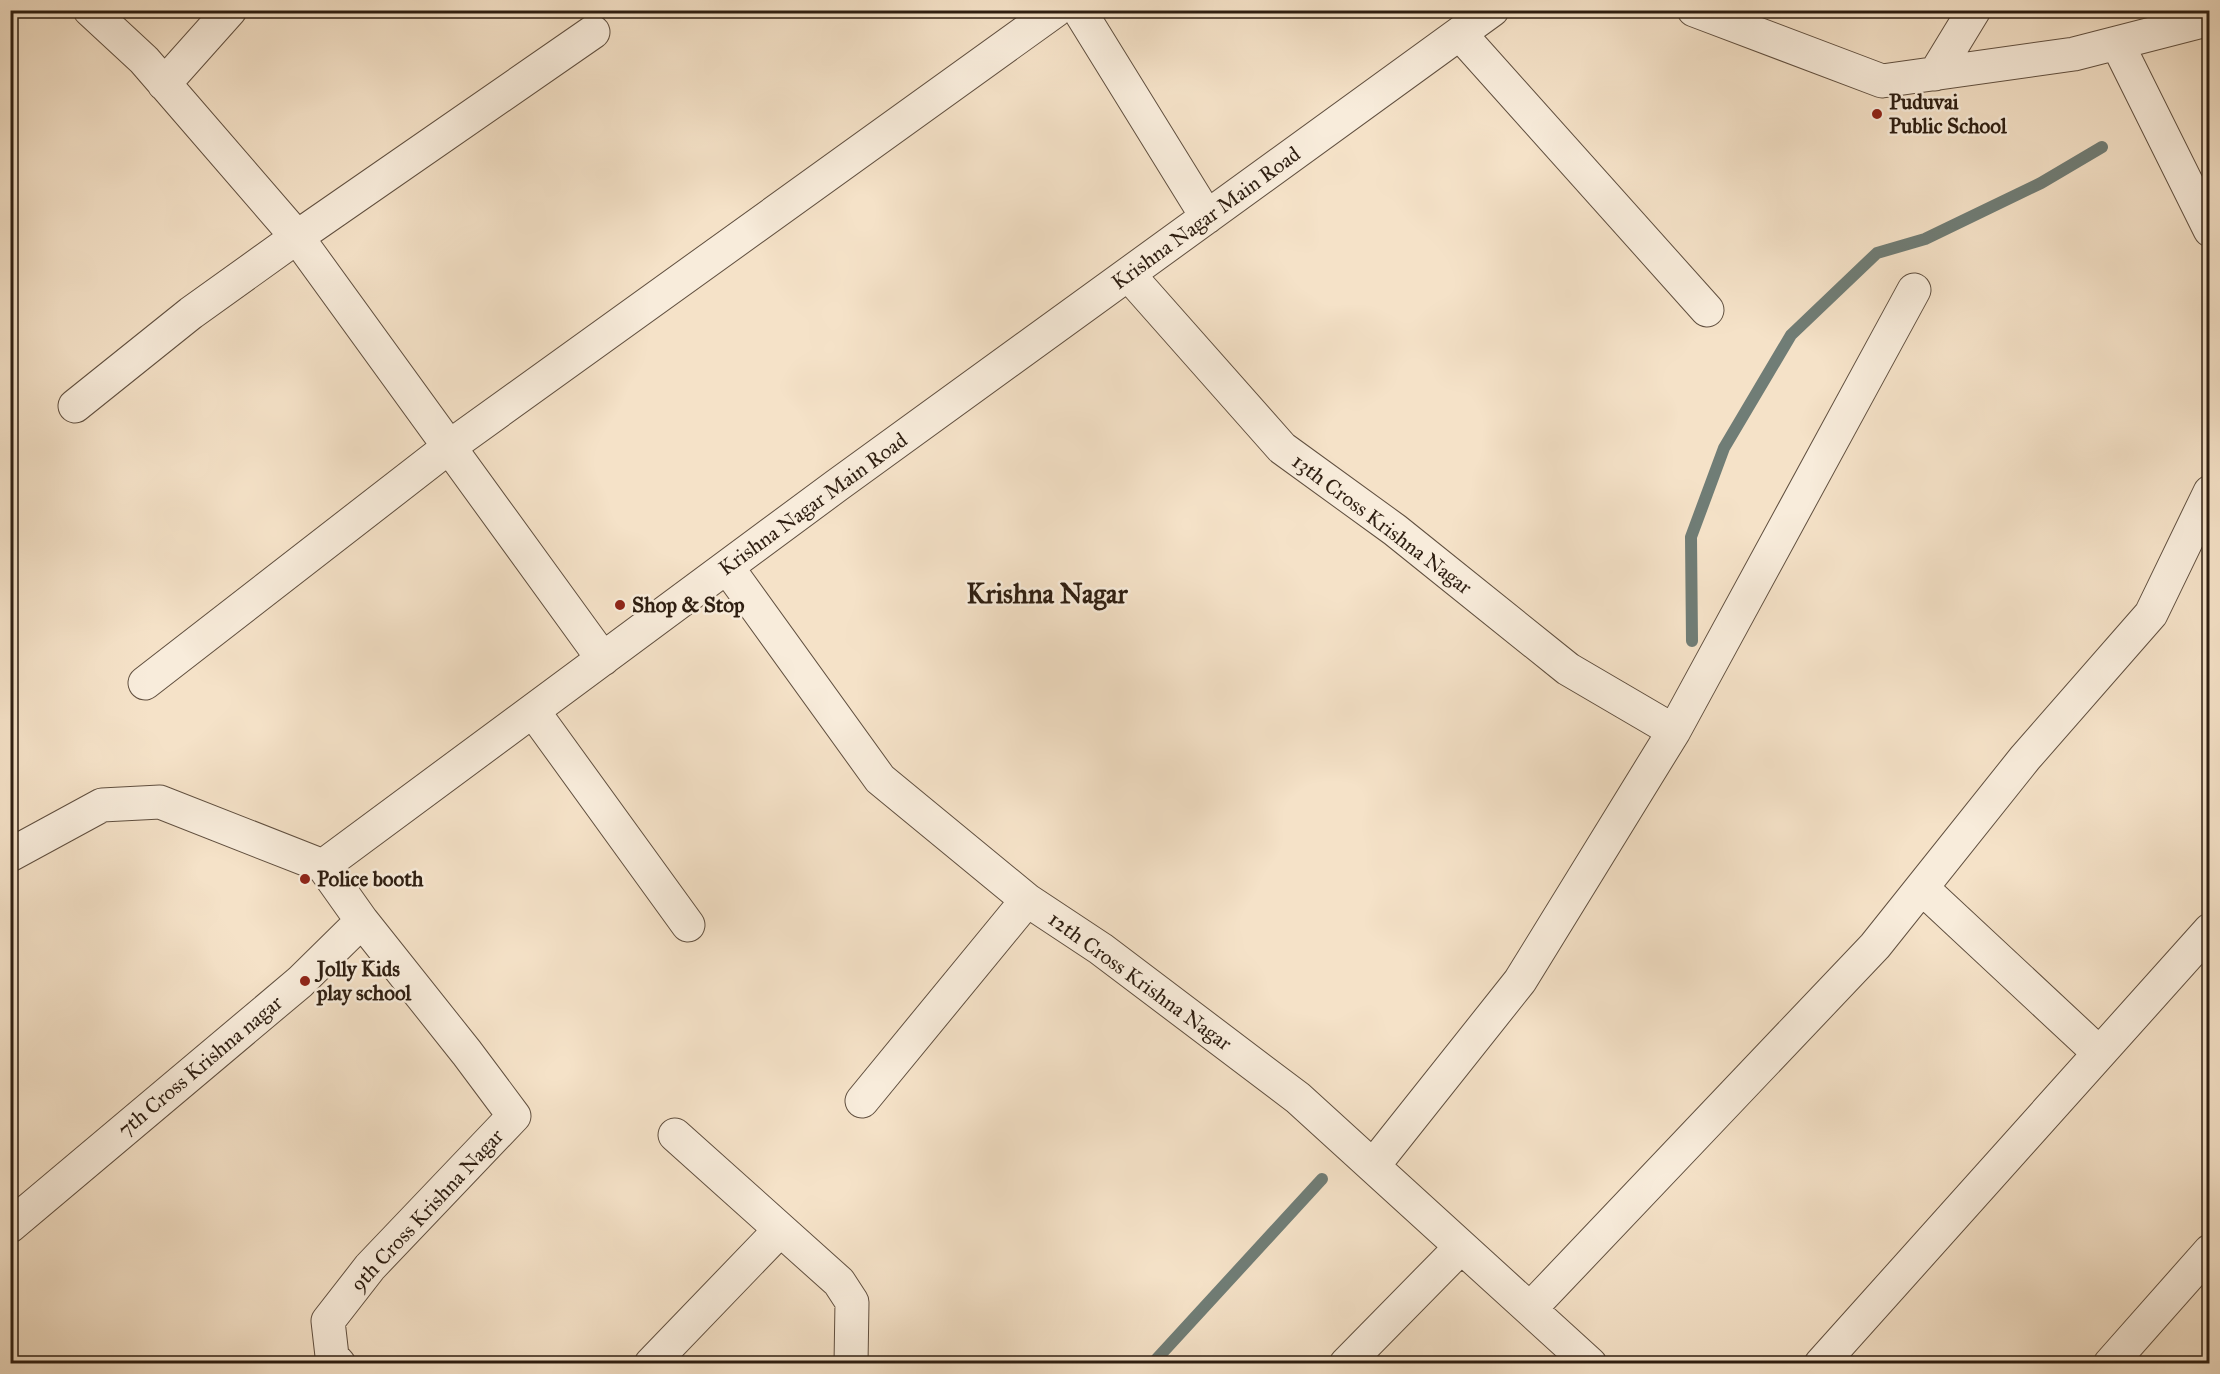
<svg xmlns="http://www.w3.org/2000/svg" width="2220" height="1374" font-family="'IM FELL Great Primer',serif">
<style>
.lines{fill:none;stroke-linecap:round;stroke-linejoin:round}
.stream{stroke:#707d76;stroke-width:12}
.minor-casing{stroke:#604f3f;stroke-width:35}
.minor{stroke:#f8ecdb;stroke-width:33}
.poi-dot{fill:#8f2418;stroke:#f8ecdb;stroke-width:2}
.labels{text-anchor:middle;stroke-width:5;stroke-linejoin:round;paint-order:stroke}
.poi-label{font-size:21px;font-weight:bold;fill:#2e1e11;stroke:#f8ecdb;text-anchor:start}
.street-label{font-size:21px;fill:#2e1e11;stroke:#f8ecdb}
.district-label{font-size:27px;font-weight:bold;fill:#2e1e11;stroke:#f8ecdb}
</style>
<rect width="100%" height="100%" fill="#f5e2c8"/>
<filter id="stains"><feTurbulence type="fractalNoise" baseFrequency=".00333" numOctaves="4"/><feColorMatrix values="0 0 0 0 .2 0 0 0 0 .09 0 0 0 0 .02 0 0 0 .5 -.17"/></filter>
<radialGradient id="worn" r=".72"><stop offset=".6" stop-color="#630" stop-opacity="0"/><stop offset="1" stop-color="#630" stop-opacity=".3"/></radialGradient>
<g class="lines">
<!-- stream -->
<path class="stream" d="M1692,641l-1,-104 33,-89 67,-113 86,-82 48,-14 116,-56 61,-36
M1152,1364l170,-185"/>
<defs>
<path id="minor" d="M1079,10l128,207
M1694,10l188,71 192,-27 136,-35
M593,32l-296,205 306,422
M1460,34l247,276
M2117,43l93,187
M1935,74l39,-64
M164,84l66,-74
M1128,274l154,174 113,82 173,139 106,62
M75,406l116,-93 106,-76 -153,-177 -54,-50
M727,567l153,212 147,121 74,49 197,149 292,266
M145,683l304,-236 607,-437
M533,711l155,214
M10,855l92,-50 58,-3 163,64 513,-380 656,-476
M1922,888l177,165
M862,1101l165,-201
M675,1135l164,147 13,20 -1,62
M1373,1166l147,-185 154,-250 240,-441
M10,1226l290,-244 62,-61 -39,-55
M1530,1309l345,-363 150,-188 126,-144 59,-122
M339,1364l-7,-8 -4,-35 42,-54 144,-151 -47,-63 -105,-132
M651,1364l129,-134
M1346,1364l115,-117
M1821,1364l389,-434
M2110,1364l100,-113"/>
</defs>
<!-- minor casing -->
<use href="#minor" class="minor-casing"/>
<!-- minor -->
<use href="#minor" class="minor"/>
</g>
<!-- markers -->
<g class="poi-dot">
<circle cx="1877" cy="114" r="6"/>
<circle cx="620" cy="605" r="6"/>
<circle cx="305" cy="879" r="6"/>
<circle cx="305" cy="981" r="6"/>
</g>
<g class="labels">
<!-- poi labels -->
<g class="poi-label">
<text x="1889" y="109">Puduvai<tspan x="1889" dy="24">Public School</tspan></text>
<text x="632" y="612">Shop &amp; Stop</text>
<text x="317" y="886">Police booth</text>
<text x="317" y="976">Jolly Kids<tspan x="317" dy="24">play school</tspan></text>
</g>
<!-- street labels -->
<g class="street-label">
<text transform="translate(1206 218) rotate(-36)" y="7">Krishna Nagar Main Road</text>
<text transform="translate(813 504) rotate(-36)" y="7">Krishna Nagar Main Road</text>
<text transform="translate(1382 524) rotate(37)" y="7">13th Cross Krishna Nagar</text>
<text transform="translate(1140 981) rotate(36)" y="7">12th Cross Krishna Nagar</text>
<text transform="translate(200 1066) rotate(-40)" y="7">7th Cross Krishna nagar</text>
<text transform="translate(427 1210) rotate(-47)" y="7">9th Cross Krishna Nagar</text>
</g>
<!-- district labels -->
<g class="district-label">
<text x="1047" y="603">Krishna Nagar</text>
</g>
</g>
<!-- margin -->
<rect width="2220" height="1374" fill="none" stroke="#f5e2c8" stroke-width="36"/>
<rect x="12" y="12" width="2196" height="1350" fill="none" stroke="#2e1e11" stroke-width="3"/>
<rect x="18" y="18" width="2184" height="1338" fill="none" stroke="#2e1e11" stroke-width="1.5"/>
<rect width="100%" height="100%" filter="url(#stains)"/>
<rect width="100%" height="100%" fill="url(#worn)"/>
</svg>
